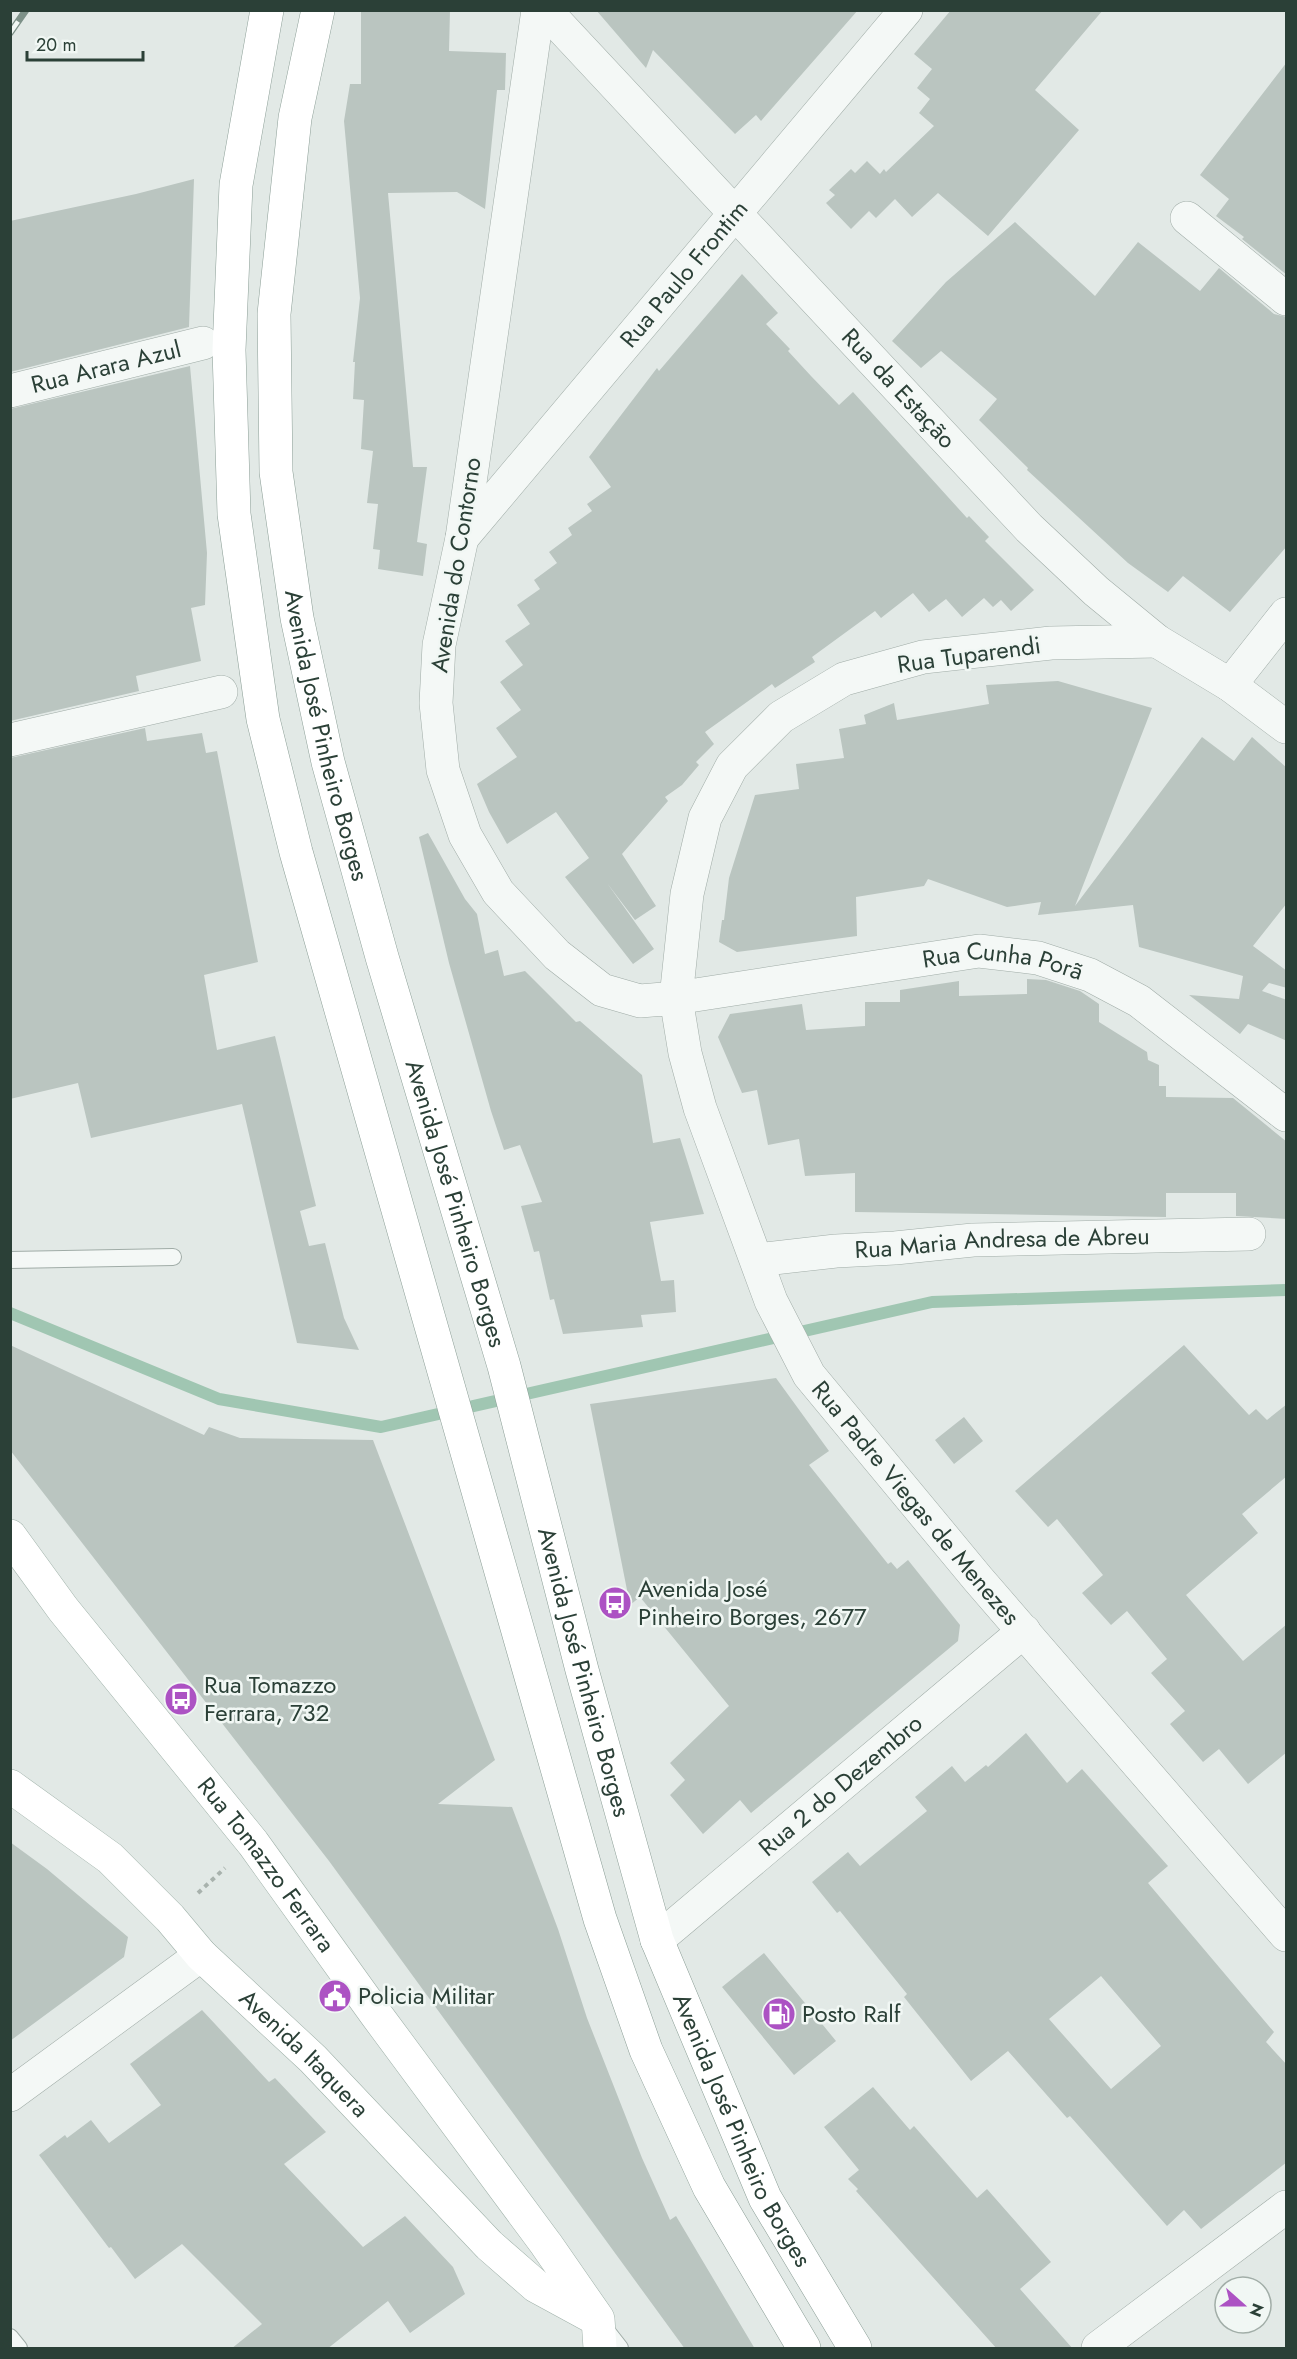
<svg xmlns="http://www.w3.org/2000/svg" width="1297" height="2359" font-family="Jost,sans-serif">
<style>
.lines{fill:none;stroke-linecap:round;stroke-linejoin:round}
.stream{stroke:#a0c6b2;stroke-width:12}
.building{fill:#bac5c0;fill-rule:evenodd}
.service-casing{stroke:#a0aca7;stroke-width:18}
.minor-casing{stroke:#a0aca7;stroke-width:34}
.tertiary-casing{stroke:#a0aca7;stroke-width:34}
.primary-casing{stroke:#a0b2aa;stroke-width:34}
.trunk-casing{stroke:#8b9e96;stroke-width:34}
.path{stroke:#a8b2ad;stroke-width:4;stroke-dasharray:4.5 4.5;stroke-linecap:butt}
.service{stroke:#f4f8f6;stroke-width:16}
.minor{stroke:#f4f8f6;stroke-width:33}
.tertiary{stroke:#f4f8f6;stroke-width:33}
.primary{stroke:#fff;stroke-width:33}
.trunk{stroke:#fff;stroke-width:33}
.rail-casing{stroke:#7d9188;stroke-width:7}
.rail{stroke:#f1f7f4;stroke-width:4.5;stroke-dasharray:14;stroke-linecap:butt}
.labels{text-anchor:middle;stroke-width:5;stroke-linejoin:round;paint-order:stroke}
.street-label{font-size:24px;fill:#2b4037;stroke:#f1f7f4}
.poi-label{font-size:24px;fill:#2b4037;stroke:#f1f7f4;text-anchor:start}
</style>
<rect width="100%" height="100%" fill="#e2e9e6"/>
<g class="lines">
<!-- stream -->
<path class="stream" d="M10,1313l209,86 162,28 551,-125 354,-12"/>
</g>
<!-- building -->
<path class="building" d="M361,10h89l-1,41 57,2 -1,37h-8l-12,119 -28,-17 -69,1 25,274h14l-10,75 10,2 -4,32 -45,-7 2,-19 -7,-1 5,-45 -11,-1 6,-52 -12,-2 3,-49 -11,-1 2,-37h-2l7,-64 -16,-177 6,-37h11z
M596,10h262l-97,111 -5,-6 -21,19 -82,-84 -7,18z
M951,10h152l-68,80 44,40 -91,106 -50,-43 -26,24 -17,-18 -19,19 -7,-7 -18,18 -25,-26 9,-8 -6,-5 22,-21 4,4 12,-12 13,13 4,-5 2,3 48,-46 -15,-13 11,-14 -13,-11 15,-19 -18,-15z
M1287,62v213l-45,-36 2,-2 -28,-21 13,-17 -29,-24z
M194,179l-5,148 -179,45v-151l126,-27z
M1015,222l80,74 43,-54 62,49 19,-23 55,46 13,3v229l-57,66 -47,-36 -15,16 -40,-29 -101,-93 1,-2 -49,-48 18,-21 -56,-48 -20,17 -29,-27 54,-59z
M742,274l36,39 -12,11 24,25 -2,2 23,25 28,29 14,-13 114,126 2,-2 20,21 -4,4 49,49 -23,21 -10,-11 -8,7 -9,-9 -22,19 -16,-18 -17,13 -16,-19 -32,25 -6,-7 -63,46 3,5 -40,26 -3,-4 -67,48 9,12 -18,18 3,3 -17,20 -17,12 3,4 -46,53 34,52 -21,14 -28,-37 47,66 -21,15 -68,-87 24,-19 -33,-46 -49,32 -18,-32 -12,-28 40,-27 -21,-29 25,-18 -21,-28 23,-17 -18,-24 25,-17 -13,-19 23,-16 -6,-9 23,-17 -8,-11 23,-17 -4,-7 24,-17 -5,-7 24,-17 -22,-30 68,-89 2,3z
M190,366l17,187 -2,52 -14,3 10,53 -65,15 3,15 -129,30v-312z
M1058,681l94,27 -77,198 127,-169 32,24 18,-24 35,31v135l-34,43 34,25v17l-18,-5 -7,8 25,9v41l-39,-17 -8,10 -51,-39 50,4 4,-23 -104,-29 -6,-42 -95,10 3,-13 -34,5 -79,-28 -4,7 -68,11 1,39 -120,16 -18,-10 3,-22h2l5,-42 26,-83 44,-6 -3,-25 48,-6 -5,-29 27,-5 -2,-9 30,-12 3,17 92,-16 -3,-19z
M145,728l2,13 55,-8 4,20 11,-2 41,211 -54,13 13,75 58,-14 41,170 -16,5 9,35 16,-3 19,75 15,32 -62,-7 -55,-239 -151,34 -13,-55 -68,16v-341z
M428,833l37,66 12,15 8,40 13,-4 6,26 21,-5 51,51 4,-1 62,54 11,68 27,-5 24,76 -54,8 11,59 13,-1 2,32 -35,3 2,12 -80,7 -9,-35 -4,1 -11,-49 -5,1 -13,-46 21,-4 -22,-57 -16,5 -13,-39 -42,-148 -30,-126z
M1027,979l19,1 34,11 19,13v18l48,30 1,8 11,5v21h7v11l67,1 54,44v77l-51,-3v-23h-70v24l-311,-5v-39l-50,3 -6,-37 -31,6 -11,-55 -15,3 -24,-56 12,-23 72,-10 4,26 59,-4v-24h35v-12l59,-9v15l68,-2z
M10,1345l194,90 5,-8 31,11 133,2 122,320 -57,44 74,3 46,122 29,89 55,140 28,62 6,-4 79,133h-70l-356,-488 -319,-411z
M1184,1345l65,70 7,-6 11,11 20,-16v72l-45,38 16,19 -72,62 57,66 44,-37v128l-39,32 -29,-35 -16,13 -33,-38 15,-13 -34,-38 16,-14 -40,-48 -16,14 -29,-32 21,-18 -46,-56 -9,8 -33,-36z
M776,1378l53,73 -20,14 79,99 3,-2 6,7 11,-9 52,65 -2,16 -207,172 -11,-13 -37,34 -33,-39 15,-15 -15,-17 59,-57 -89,-109 -10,8 -40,-201z
M964,1417l19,24 -29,23 -19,-24z
M1026,1733l41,50 15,-14 86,97 -20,17 126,149 -8,10 21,23v97l-86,67 -17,-19 -17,16 -97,-110 -3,2 -59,-67 -37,30 -67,-84 3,-3 -67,-83 -3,2 -25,-31 36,-30 12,14 67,-55 -12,-14 37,-31 13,16 21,-17 2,2zM1101,1976l60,70 -50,43 -62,-70z
M10,1842l37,27 81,68 -4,20 -114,84z
M764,1953l72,88 -42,34 -72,-88z
M202,2010l67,72 6,-4 51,54 -42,32 79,83 42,-31 48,51 12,27 -55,39 -22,-32 -61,48h-96l31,-25 -80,-80 -47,35 -24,-32 -2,1 -70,-93 26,-20 2,3 24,-18 18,23 52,-38 -31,-41z
M873,2087l37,43 4,-4 63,72 10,-9 64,73 -31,27 53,60h-76l-141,-158 2,-2 -10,-10 11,-9 -35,-43z"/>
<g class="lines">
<defs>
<path id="service" d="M10,1260l163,-3
M602,2325l18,23
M10,2337l9,11"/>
<g id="minor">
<path id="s1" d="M545,10l484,518 67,63 61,50 73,44 56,42"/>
<path d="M1187,218l99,81"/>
<path id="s2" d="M10,391l193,-48"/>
<path id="s3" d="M462,538l444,-528"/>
<path id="s4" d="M1157,641l-106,2 -128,14 -79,22 -63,38 -49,49 -27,52 -18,76 -11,104 303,-47 59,7 52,17 49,26 147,114"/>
<path d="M1230,685l56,-71"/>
<path d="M10,740l211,-48"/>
<path id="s5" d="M757,1260l79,-9 59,-3 78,-8 276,-6"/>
<path id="s6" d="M657,1940l367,-309"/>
<path d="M10,2095l191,-140"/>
</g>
<g id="tertiary">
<path id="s7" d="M538,10l-76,528 -23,107 -3,58 7,67 22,65 33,57 59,63 45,35 38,11 36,-3 9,55 15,55 71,193 38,74 169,204 308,356"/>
<path d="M1098,2348l188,-141"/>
</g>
<g id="primary">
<path id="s8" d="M10,1536l53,73 190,234 122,170 171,231 52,75 2,29"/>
<path id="s9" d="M10,1786l100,72 60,60 31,37 112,104 176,186 47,41 57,31"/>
</g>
<g id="trunk">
<path d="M267,10l-31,175 -7,165 5,164 29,205 33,133 304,1067 46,131 63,137 95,161"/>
<path id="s10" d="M318,10l-23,108 -21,196 2,158 21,146 31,144 54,195 122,409 78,304 75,270 108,258 90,150"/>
</g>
</defs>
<!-- service casing -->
<use href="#service" class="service-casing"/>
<!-- minor casing -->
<use href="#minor" class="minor-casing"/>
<!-- tertiary casing -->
<use href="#tertiary" class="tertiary-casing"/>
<!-- primary casing -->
<use href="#primary" class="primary-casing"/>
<!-- trunk casing -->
<use href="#trunk" class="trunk-casing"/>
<!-- path -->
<path class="path" d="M198,1893l27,-25"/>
<!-- service -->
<use href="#service" class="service"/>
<!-- minor -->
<use href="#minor" class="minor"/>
<!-- tertiary -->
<use href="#tertiary" class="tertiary"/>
<!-- primary -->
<use href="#primary" class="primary"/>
<!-- trunk -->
<use href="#trunk" class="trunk"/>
<defs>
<path id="rail" d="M10,33l16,-23"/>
</defs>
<!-- rail casing -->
<use href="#rail" class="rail-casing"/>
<!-- rail -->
<use href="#rail" class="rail"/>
</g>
<!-- icons -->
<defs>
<symbol id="bus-disc" viewBox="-11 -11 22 22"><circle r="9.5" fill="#ac52c3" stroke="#f1f7f4"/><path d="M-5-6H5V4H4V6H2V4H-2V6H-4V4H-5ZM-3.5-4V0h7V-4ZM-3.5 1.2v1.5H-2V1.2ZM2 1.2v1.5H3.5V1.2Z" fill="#fff"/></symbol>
<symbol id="civic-disc" viewBox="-11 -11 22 22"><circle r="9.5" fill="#ac52c3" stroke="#f1f7f4"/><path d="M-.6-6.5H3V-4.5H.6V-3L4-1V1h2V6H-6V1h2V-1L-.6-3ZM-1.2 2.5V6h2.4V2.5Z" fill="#fff"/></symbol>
<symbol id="fuel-disc" viewBox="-11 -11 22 22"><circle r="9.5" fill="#ac52c3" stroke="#f1f7f4"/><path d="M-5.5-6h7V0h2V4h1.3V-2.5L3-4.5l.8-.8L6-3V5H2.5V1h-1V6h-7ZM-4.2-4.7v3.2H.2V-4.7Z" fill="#fff"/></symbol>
</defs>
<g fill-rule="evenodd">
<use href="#bus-disc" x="596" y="1584" width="38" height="38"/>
<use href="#bus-disc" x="162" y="1680" width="38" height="38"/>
<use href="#civic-disc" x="316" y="1977" width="38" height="38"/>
<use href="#fuel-disc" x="760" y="1995" width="38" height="38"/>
</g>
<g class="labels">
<!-- street labels -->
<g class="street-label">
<text dy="8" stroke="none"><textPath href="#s3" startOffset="345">Rua Paulo Frontim</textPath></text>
<text dy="8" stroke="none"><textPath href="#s2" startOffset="99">Rua Arara Azul</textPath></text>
<text dy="8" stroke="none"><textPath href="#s1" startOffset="518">Rua da Estação</textPath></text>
<text transform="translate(456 565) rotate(-81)" y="8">Avenida do Contorno</text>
<text transform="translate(969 655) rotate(-8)" y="8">Rua Tuparendi</text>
<text dy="8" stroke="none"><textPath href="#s10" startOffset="734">Avenida José Pinheiro Borges</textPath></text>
<text dy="8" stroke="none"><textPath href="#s4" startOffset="1032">Rua Cunha Porã</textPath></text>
<text dy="8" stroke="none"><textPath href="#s10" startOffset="1220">Avenida José Pinheiro Borges</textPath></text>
<text dy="8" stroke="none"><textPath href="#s5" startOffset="246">Rua Maria Andresa de Abreu</textPath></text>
<text dy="8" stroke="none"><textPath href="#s7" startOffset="1690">Rua Padre Viegas de Menezes</textPath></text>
<text dy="8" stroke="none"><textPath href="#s10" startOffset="1706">Avenida José Pinheiro Borges</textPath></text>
<text dy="8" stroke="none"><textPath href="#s6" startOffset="240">Rua 2 do Dezembro</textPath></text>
<text dy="8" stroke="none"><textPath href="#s8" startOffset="417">Rua Tomazzo Ferrara</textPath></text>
<text dy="8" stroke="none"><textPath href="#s9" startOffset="399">Avenida Itaquera</textPath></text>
<text dy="8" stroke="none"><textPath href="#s10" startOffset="2192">Avenida José Pinheiro Borges</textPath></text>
</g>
<!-- poi labels -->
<g class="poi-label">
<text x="638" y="1597">Avenida José<tspan x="638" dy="28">Pinheiro Borges, 2677</tspan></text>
<text x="204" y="1693">Rua Tomazzo<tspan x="204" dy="28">Ferrara, 732</tspan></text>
<text x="358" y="2004">Policia Militar</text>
<text x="802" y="2022">Posto Ralf</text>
</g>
</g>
<!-- border -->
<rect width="1297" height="2359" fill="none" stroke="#2b4037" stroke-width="24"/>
<!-- north arrow -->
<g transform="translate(1243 2305) rotate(111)"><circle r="28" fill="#f1f7f4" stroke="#a2aea8" stroke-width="1.5"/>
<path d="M0-4.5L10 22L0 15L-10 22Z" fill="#ac52c3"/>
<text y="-9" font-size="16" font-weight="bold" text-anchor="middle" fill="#2b4037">N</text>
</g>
<!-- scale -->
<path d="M27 51v9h116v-9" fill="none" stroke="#2b4037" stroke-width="3"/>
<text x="36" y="51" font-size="18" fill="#2b4037" stroke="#f1f7f4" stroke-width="4.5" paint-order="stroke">20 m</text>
</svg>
